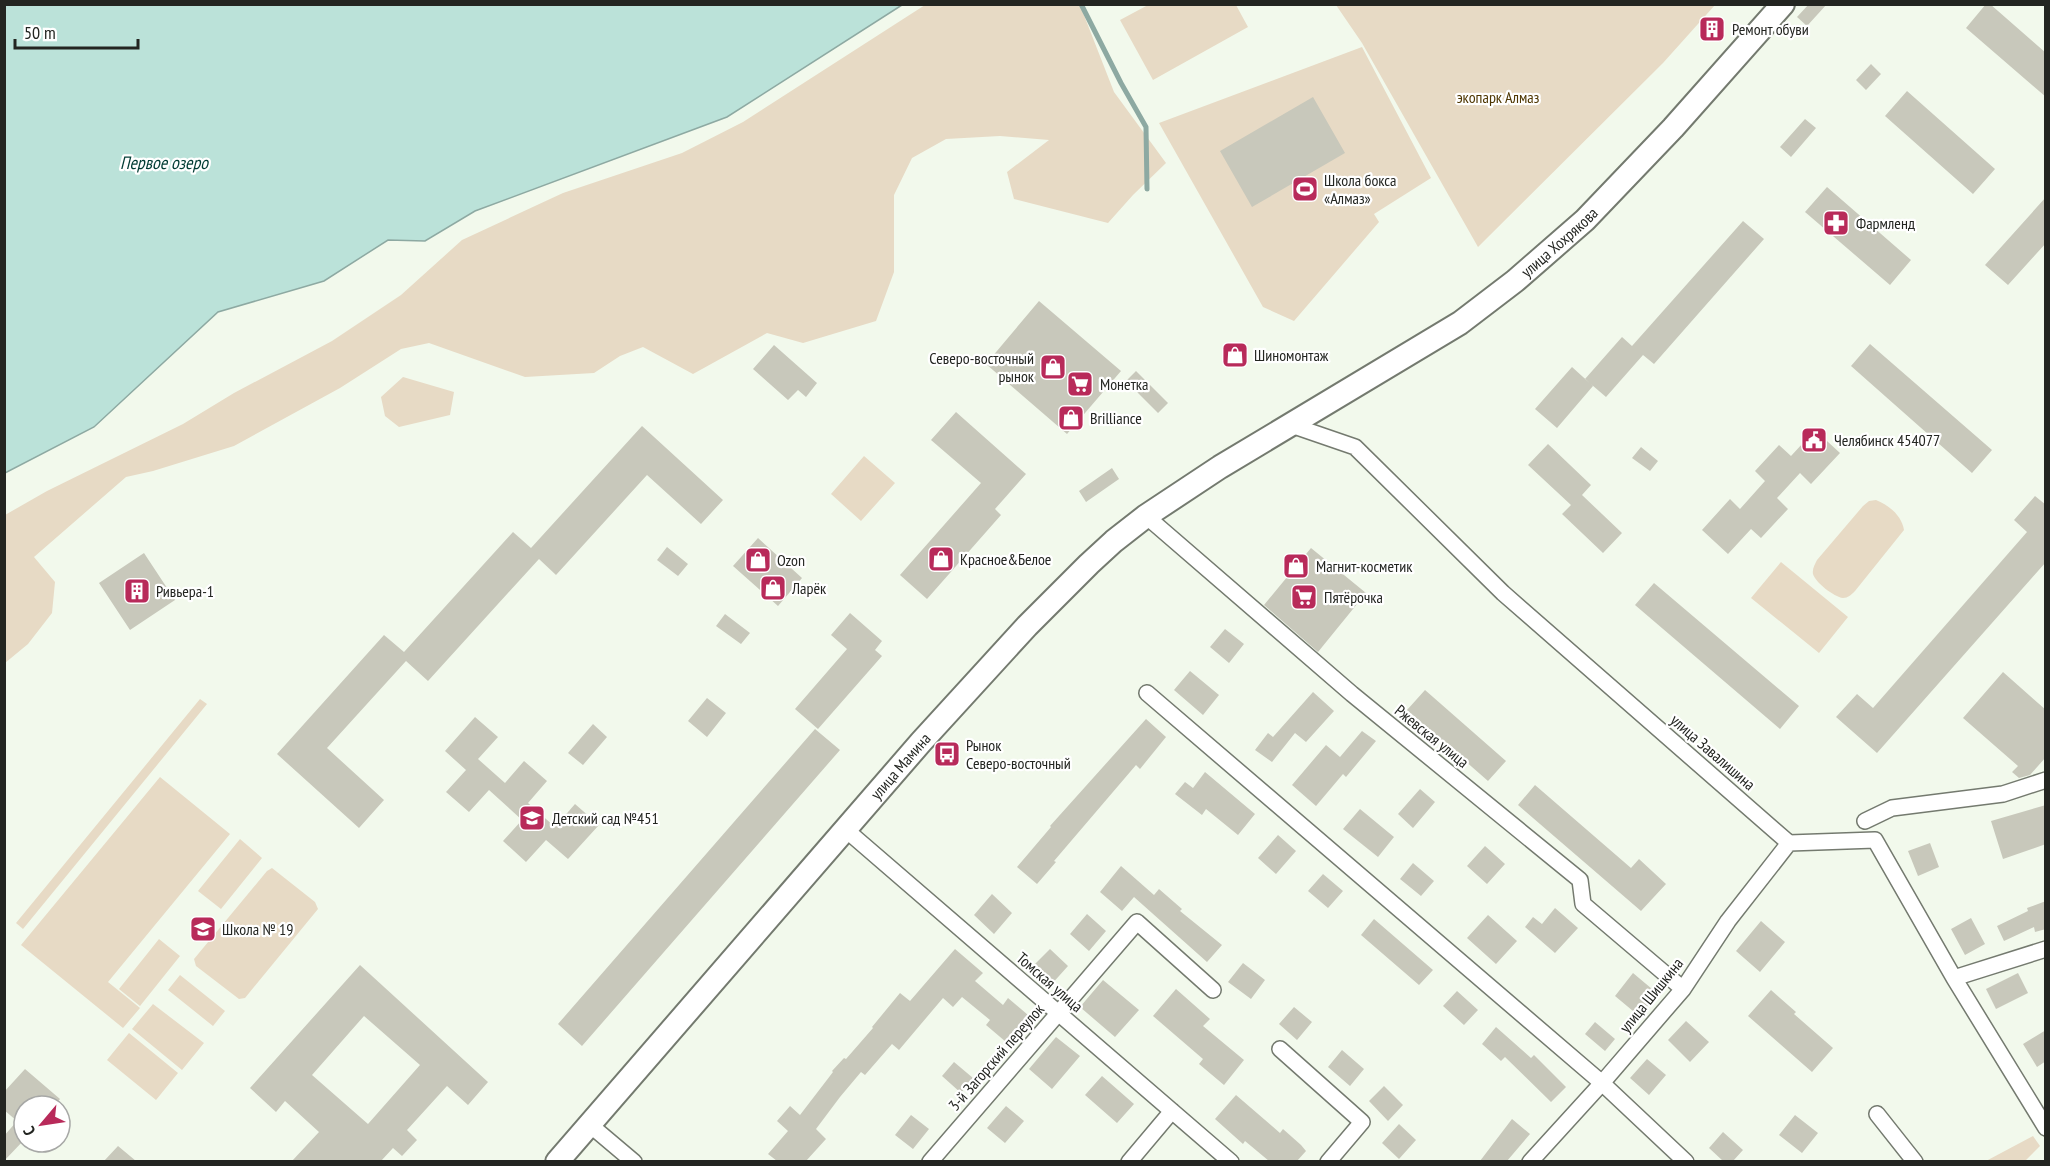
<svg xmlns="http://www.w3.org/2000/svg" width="2050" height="1166" font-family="'PT Sans Narrow',sans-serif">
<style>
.green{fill:#e7dac5}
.water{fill:#bbe2d9;stroke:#8da9a2;stroke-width:1.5}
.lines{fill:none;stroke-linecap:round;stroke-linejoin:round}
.stream{stroke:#8da9a2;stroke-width:5}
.building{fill:#c8c8bb;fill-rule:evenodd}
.street-casing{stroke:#747a6f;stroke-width:18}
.secondary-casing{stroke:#747a6f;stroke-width:26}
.street{stroke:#fff;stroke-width:15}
.secondary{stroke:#fff;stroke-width:22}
.labels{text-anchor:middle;stroke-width:4.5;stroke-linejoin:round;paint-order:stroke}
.poi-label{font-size:16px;fill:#232521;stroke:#fff;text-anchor:start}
.park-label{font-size:16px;fill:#4e3601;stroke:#fff}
.street-label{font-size:16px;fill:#232521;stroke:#fff}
.water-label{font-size:18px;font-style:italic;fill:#013c34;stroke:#fff}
</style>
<rect width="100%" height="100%" fill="#f2f9ec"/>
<!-- green -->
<path class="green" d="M925,5h155l34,87 52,71 -33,32 -25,28 -94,-24 -7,-27 42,-32 -49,-4 -54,3 -34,19 -18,37v77l-18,49 -73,22 -36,-10 -74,41 -50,-27 -23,9 -26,17 -69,4 -96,-34 -28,6 -61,39 -106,58 -81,25 -27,6 -92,80 21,25 -3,31 -24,31 -23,19v-148l42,-24 136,-67 51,-31 98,-52 69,-46 61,-55 101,-47 119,-40 61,-31z
M1148,5h88l12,22 -95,53 -33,-60z
M1336,5h379l-52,58 -185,184 -116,-204z
M1362,47l69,131 -57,36 5,8 -85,99 -31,-14 -104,-184z
M403,377l51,15 -4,23 -51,12 -14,-11 -4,-19z
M864,456l31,27 -34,38 -30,-27z
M1876,500c13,5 26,16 28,30l-49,61c-4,4 -7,7 -12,7 -9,-1 -28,-16 -30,-24 -1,-5 2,-10 4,-14l46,-54 6,-5z
M1781,562l67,55 -29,36 -68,-55z
M200,699l7,5 -184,225 -7,-6z
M160,777l70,57 -122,148 32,26 -17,20 -102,-83z
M240,839l22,19 -41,51 -23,-18z
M272,868l43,34 3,7 -73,89 -6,1 -43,-33 -2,-7 73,-88z
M159,939l21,17 -40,50 -21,-17z
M180,975l45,36 -12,15 -45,-36z
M153,1004l51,39 -22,27 -50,-41z
M129,1033l49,40 -22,27 -49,-40z
M2033,1136l7,10 -15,15h-39z"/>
<!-- water -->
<path class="water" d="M5,4h897v1l-175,112 -252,94 -50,30 -37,-1 -64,41 -106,31 -124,115 -89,46z"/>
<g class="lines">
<!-- stream -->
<path class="stream" d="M1081,4l40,79 25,44 1,62"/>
</g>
<!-- building -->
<path class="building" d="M1809,4h18l-20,22 -10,-9z
M1986,4h4l56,49v44l-80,-69z
M1871,64l10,10 -15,16 -10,-10z
M1907,91l88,78 -22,25 -88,-78z
M1313,97l32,56 -93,54 -32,-56z
M1805,119l11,9 -25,29 -11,-10z
M1827,187l84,73 -21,25 -85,-73z
M2046,197v46l-38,42 -23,-20z
M1743,221l21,18 -110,125 -11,-9 -37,42 -21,-18 37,-42 10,9z
M1039,301l82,70 -54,63 -81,-70z
M1870,344l122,106 -20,23 -121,-107z
M774,345l43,38 -11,14 -8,-7 -10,10 -35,-31z
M1572,367l21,19 -36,42 -22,-19z
M1136,371l32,32 -10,10 -32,-32z
M956,412l70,62 -31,35 6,6 -74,84 -27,-24 81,-92 -50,-43z
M642,426l81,74 -22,24 -54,-49 -91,100 -17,-16 -111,122 -22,-20 -79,87 57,52 -25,28 -82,-74 107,-119 20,17 109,-120 18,16z
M1815,430l25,23 -29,31 -11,-11 -23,25 11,11 -27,29 -10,-9 -23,25 -26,-24 28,-31 10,10 25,-28 -10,-10 24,-26 12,11z
M1548,444l43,41 -9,10 40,38 -19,20 -41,-39 9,-9 -43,-40z
M1641,447l17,14 -8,10 -18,-13z
M1112,468l7,11 -33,23 -7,-11z
M2035,496l11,9v57l-169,191 -41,-36 21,-23 16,14 154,-176 -13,-12z
M758,538l44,40 -24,28 -45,-40z
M667,547l21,17 -10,12 -21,-16z
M1311,548l55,45 -48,59 -54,-47z
M144,553l31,47 -45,30 -31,-47z
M1654,583l145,123 -19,23 -145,-124z
M850,613l32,28 -7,9 7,6 -64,73 -23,-20 52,-60 -16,-14z
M725,614l25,19 -9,11 -25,-18z
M1225,629l19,15 -15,19 -19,-16z
M1190,671l29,24 -16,20 -29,-25z
M2003,672l43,38v47l-16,18 -11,3 -7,-6 6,-6 -55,-48z
M1425,690l81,71 -18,20 -81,-71z
M1313,692l21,19 -28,31 -11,-9 -23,29 -17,-12 13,-17 5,4z
M707,698l19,15 -19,24 -19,-16z
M475,717l23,20 -20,22 27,24 19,-22 23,20 -19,22 27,24 20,-23 24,21 -31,34 -22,-19 -20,22 -23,-21 19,-21 -33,-30 -20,22 -23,-20 20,-22 -21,-19z
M1146,719l20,18 -26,32 -4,-4 -82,96 2,1 -19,22 -20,-17 34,-40 -1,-1z
M593,724l14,13 -24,28 -15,-12z
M815,729l25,21 -258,296 -24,-22z
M1362,731l14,10 -30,36 -3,-3 -27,32 -24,-21 34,-40 14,12z
M1205,772l50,42 -17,21 -32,-26 -4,6 -27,-21 10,-12 8,6z
M1535,785l96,83 8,-9 27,25 -25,27 -123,-106z
M1420,789l15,13 -22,26 -15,-14z
M2046,805v39l-43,15 -12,-38z
M1360,809l34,28 -16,20 -35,-28z
M1278,835l18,16 -20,23 -18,-16z
M1930,843l9,24 -21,9 -10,-25z
M1485,846l20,18 -18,20 -20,-18z
M1413,863l21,18 -13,15 -21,-17z
M1121,866l33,29 5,-6 23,20 -2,2 42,34 -15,17 -73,-65 -12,14 -22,-19z
M1323,874l20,17 -15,17 -20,-17z
M992,894l20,19 -18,21 -20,-19z
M2046,901v28l-11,3 -1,-5 -30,14 -7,-15 31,-15 -1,-3z
M1555,908l23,20 -23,25 -30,-26 8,-10 9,7z
M1087,914l19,17 -17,20 -19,-17z
M1488,915l29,26 -21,23 -29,-26z
M1971,918l14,26 -20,11 -14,-26z
M1374,919l59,51 -14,15 -58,-50z
M1761,921l24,21 -25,30 -24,-21z
M955,949l28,24 -8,8 28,24 5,-7 20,17 -22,27 -20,-17 4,-5 -28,-23 -9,10 -10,-9 -44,52 -7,-6 -27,31 -4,-3 -21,25 -24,32 10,10 -20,22h-29l-9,-7 20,-23 -11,-10 13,-15 10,9 33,-43 -1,-1 12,-13 2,1 27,-31 -1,-1 28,-34 10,8z
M1050,949l18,17 -18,20 -19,-18z
M1243,963l22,17 -14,19 -23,-17z
M360,965l128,117 -20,23 -21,-19 -40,44 10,10 -15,16 -9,-8 -12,13h-89l27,-29 -34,-31 -9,11 -26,-24zM364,1016l56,49 -52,59 -56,-49z
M1633,973l25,21 -19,22 -24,-20z
M2018,973l10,20 -32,16 -10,-20z
M1103,980l36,30 -24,27 -35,-30z
M1176,989l34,30 -7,7 41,34 -20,25 -25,-21 4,-5 -50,-43z
M1771,990l25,22 -2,2 39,34 -21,24 -64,-56z
M1457,991l21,19 -14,15 -21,-19z
M1294,1007l18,15 -15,18 -18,-16z
M1686,1021l23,21 -19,20 -22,-22z
M1595,1022l20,17 -10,12 -20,-17z
M1496,1027l35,31 3,-3 32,32 -15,15 -46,-45 -4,4 -19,-17z
M2046,1030v31l-9,6 -14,-23z
M1056,1037l24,19 -28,33 -23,-20z
M1342,1050l22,19 -14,17 -22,-19z
M1647,1059l19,16 -17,20 -19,-17z
M954,1062l19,16 -12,15 -19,-17z
M25,1069l35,30 -6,7h-30v34l-20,21v-25l13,-15 -13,-11v-18z
M1102,1076l32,28 -17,19 -32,-28z
M1384,1086l19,19 -15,16 -19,-20z
M1236,1095l44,38 3,-4 18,16 5,6 -9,10h-28l-24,-20 -2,3 -28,-25z
M1006,1106l18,15 -19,22 -18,-15z
M911,1115l18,14 -16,20 -18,-14z
M1795,1115l23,18 -16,20 -23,-18z
M1512,1119l18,15 -23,27h-27z
M1399,1124l17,16 -17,19 -17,-16z
M1723,1132l20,18 -10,11h-10l-14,-13z
M118,1146l18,15h-32z"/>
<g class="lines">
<defs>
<path id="street" d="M1291,425l64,22 148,146 286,250 86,-3 79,138 92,150
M1146,516l206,178 228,186 3,24 100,85
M1147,693l455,390 84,79
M1865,821l27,-13 111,-14 43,-14
M845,829l386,333
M1954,978l92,-29
M1280,1049l82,73 -34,40
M1877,1114l38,48
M589,1124l45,38
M930,1162l207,-240 76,68
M1129,1162l43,-51
M1530,1162l72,-79 81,-94 45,-68 61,-78"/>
<g id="secondary">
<path id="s1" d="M557,1162l364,-420 106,-116 62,-62 25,-23 32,-25 74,-49 240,-144 55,-42 70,-61 88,-92 110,-124"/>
</g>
</defs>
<!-- street casing -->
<use href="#street" class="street-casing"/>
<!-- secondary casing -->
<use href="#secondary" class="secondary-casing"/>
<!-- street -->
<use href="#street" class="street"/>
<!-- secondary -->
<use href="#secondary" class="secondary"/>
</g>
<!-- icons -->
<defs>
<symbol id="building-square" viewBox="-11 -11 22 22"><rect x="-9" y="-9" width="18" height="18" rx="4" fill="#b82a5a" stroke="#fff"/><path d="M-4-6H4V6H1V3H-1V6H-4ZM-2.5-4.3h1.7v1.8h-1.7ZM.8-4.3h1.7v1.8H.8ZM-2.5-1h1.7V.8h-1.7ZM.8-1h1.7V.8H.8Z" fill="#fff"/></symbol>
<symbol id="stadium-square" viewBox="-11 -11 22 22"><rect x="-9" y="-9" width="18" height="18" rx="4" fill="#b82a5a" stroke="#fff"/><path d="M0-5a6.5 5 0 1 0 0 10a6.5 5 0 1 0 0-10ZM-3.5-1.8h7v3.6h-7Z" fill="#fff"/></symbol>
<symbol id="pharmacy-square" viewBox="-11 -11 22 22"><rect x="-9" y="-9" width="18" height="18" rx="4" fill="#b82a5a" stroke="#fff"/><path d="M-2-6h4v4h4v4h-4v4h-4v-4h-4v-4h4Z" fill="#fff"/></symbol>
<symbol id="shop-square" viewBox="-11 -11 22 22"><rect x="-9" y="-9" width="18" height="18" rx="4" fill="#b82a5a" stroke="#fff"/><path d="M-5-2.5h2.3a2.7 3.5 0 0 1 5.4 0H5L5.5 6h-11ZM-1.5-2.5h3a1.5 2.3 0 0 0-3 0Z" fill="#fff"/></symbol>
<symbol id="supermarket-square" viewBox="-11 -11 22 22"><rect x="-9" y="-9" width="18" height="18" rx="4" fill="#b82a5a" stroke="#fff"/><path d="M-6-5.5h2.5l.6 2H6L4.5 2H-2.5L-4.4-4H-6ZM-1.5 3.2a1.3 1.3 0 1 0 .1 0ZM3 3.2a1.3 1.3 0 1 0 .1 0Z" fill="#fff"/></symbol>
<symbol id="civic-square" viewBox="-11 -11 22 22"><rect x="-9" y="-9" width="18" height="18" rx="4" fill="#b82a5a" stroke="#fff"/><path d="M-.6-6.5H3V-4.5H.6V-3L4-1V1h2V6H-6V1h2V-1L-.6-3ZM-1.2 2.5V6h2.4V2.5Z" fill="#fff"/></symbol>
<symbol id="bus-square" viewBox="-11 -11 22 22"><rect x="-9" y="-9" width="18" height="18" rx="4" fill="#b82a5a" stroke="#fff"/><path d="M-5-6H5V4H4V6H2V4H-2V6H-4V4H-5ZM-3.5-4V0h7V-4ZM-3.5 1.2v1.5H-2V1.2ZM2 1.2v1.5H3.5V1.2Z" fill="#fff"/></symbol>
<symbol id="school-square" viewBox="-11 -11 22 22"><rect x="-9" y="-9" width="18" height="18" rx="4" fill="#b82a5a" stroke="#fff"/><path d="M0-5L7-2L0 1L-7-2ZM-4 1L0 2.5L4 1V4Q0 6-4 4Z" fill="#fff"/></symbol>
</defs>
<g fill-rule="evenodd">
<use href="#building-square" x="1697" y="14" width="30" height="30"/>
<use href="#stadium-square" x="1290" y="174" width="30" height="30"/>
<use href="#pharmacy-square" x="1821" y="208" width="30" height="30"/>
<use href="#shop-square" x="1220" y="340" width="30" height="30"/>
<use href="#shop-square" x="1038" y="352" width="30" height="30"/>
<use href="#supermarket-square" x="1065" y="369" width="30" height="30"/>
<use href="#shop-square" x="1056" y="403" width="30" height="30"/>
<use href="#civic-square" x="1799" y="425" width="30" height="30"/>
<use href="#shop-square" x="926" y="544" width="30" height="30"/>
<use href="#shop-square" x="743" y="545" width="30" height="30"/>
<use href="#shop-square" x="1281" y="551" width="30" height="30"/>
<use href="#shop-square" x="758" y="573" width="30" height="30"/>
<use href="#building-square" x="122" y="576" width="30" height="30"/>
<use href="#supermarket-square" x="1289" y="582" width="30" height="30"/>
<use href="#bus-square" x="932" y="739" width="30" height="30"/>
<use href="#school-square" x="517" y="803" width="30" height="30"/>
<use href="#school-square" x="188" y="914" width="30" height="30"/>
</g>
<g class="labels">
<!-- poi labels -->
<g class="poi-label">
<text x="1732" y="35">Ремонт обуви</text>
<text x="1324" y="186">Школа бокса<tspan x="1324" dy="18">«Алмаз»</tspan></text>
<text x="1856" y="229">Фармленд</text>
<text x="1254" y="361">Шиномонтаж</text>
<text x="1034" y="364" text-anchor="end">Северо-восточный<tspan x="1034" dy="18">рынок</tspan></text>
<text x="1100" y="390">Монетка</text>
<text x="1090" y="424">Brilliance</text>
<text x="1834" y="446">Челябинск 454077</text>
<text x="960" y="565">Красное&amp;Белое</text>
<text x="777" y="566">Ozon</text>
<text x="1316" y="572">Магнит-косметик</text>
<text x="792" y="594">Ларёк</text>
<text x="156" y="597">Ривьера-1</text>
<text x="1324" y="603">Пятёрочка</text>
<text x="966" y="751">Рынок<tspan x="966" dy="18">Северо-восточный</tspan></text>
<text x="552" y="824">Детский сад №451</text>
<text x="222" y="935">Школа № 19</text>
</g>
<!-- park labels -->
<g class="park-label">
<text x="1498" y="103">экопарк Алмаз</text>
</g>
<!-- street labels -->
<g class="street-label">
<text dy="6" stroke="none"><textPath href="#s1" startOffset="1372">улица Хохрякова</textPath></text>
<text transform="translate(1432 736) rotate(39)" y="6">Ржевская улица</text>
<text transform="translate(1713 752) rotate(41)" y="6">улица Завалишина</text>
<text dy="6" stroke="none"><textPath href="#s1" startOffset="524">улица Мамина</textPath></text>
<text transform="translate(1050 982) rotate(41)" y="6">Томская улица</text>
<text transform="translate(1651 995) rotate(-51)" y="6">улица Шишкина</text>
<text transform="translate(996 1057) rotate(-49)" y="6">3-й Загорский переулок</text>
</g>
<!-- water labels -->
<g class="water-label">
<text x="164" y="169">Первое озеро</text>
</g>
</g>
<!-- border -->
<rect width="2050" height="1166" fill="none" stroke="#232521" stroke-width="12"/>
<!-- north arrow -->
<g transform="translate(42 1124) rotate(241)"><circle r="28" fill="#ffffff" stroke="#a7a8a6" stroke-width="1.5"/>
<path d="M0-4.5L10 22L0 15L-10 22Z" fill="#b82a5a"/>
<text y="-9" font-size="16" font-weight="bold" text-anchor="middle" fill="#232521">С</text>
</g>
<!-- scale -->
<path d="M15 39v9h123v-9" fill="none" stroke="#232521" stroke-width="3"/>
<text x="24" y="39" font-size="18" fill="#232521" stroke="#ffffff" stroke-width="4.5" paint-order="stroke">50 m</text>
</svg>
